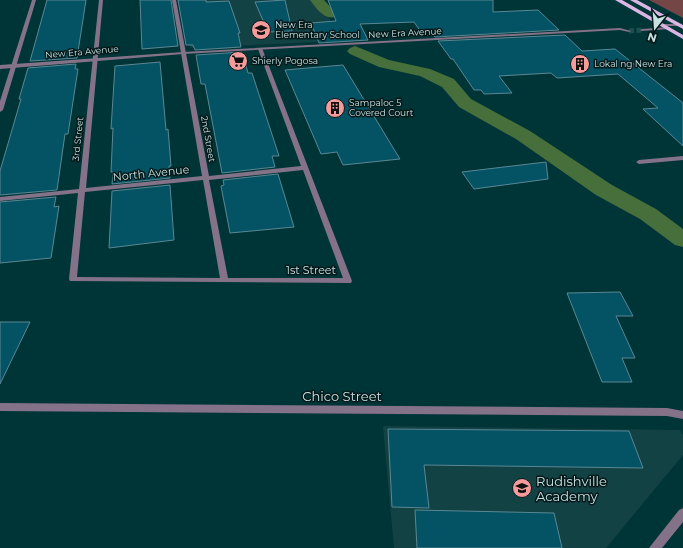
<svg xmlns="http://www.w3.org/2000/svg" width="683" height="548" font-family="Montserrat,sans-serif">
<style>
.built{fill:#134244}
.green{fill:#744646}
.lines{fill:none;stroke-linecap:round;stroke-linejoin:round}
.canal{fill:#466f3b;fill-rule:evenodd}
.building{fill:#035364;stroke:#5b8794}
.tertiary-tunnel{stroke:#1e4f50;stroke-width:5;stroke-dasharray:5 2.5;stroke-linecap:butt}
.minor{fill:#847289;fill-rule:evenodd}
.tertiary{fill:#847289;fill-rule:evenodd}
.primary{fill:#dbb6e5;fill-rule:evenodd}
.labels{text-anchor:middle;stroke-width:3;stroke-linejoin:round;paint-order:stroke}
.far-poi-label{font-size:9px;fill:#c8e0e1;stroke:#05191a;text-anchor:start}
.far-street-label{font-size:9px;fill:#c8e0e1;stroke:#05191a}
.street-label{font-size:11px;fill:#c8e0e1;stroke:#05191a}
.near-street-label{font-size:13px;fill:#c8e0e1;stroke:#05191a}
.near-poi-label{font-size:13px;fill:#c8e0e1;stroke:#05191a;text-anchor:start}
</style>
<rect width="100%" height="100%" fill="#003537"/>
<!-- built -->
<path class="built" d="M183,0h129l18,19 8,22 -145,7 -3,-1z
M383,426l297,4 3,5v20l-77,93h-212z"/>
<!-- green -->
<path class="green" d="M649,0h34v18z"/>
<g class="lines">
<!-- canal -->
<path class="canal" d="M310,0h14l13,14 -2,3c-11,3 -19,-9 -25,-17z
M355,46l34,14 41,9 24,10 17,20 59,32 82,54 44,24 27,20v18l-8,-2 -35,-26 -44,-24 -80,-56 -57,-32 -17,-20 -22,-11 -41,-9 -29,-13 -3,-3 3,-3z"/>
</g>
<!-- building -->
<path class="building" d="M47,0h39l-9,58 -47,3z
M140,0h31l7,46 -36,3z
M178,0h28v2l23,-1 11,32h-2l3,14 -46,3 -2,-5h-7z
M285,0l7,31 -24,1 -13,-30z
M328,0h165v12l45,-2 21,20 -124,7 -2,-2h-10l-9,-13 -54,2 8,16 -49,3 -8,-20 25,-2z
M565,35l17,16 33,-2 68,54v43l-40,-37 15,-1 -40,-34 -61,4 -6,-5 -52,3 13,17 -28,1 -3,-4h-7l-21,-31h-2l-13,-18z
M242,52l6,21h4l27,83h-7l3,11 -53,6 -17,-89h-4l-5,-29z
M160,62l6,68 2,-1 3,37h-2l1,12 -58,6 1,-12h-2l2,-44 -2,1 4,-63z
M76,64l-1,5h3l-10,65h-3l-8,56 -57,5v-24l21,-72h-2l9,-31z
M343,65l49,81 8,13 -57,6 -6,-13 -16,2 -36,-84z
M546,162l2,17 -74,10 -12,-17z
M278,174l16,53 -64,6 -9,-47 3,-1 -1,-5z
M170,185l4,55 -65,8 3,-57z
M56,197l-2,10 5,-1 -8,52 -51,5v-61z
M620,292l13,24h-17l19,42h-13l10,24h-30l-35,-89z
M0,322h30l-30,62z
M388,429l241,2 14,37 -219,-3 5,43 -37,-1z
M415,510l139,3 8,35h-145z"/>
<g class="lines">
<!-- tertiary-tunnel -->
<path class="tertiary-tunnel" d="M629,31l13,-1"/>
<!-- minor -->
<path class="minor" d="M32,0h4l-33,110 -3,2v-11z
M99,0h4l-17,188 116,-12 -30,-176h4l33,176 92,-10 -43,-117 4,-1 90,233 -1,2 -281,-2 -1,-2 9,-86 -78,8v-4l79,-8zM303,170l40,108h-115l-19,-98zM203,180l17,98 -143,-1 8,-85z
M659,24h20l2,1 -2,1h-18l-2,-1z
M683,156v4l-44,4 -3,-2 3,-2z
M0,403l667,5 16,3v8l-16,-3 -667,-5z
M683,508v14l-21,26h-13l30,-38z"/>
<!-- tertiary -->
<path class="tertiary" d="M668,27h2v2l-28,2 -2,-1 2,-1z
M620,28l11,3 -2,1 -9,-2 -437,24 -183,15v-4l183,-13z"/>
<!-- primary -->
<path class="primary" d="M615,0h7l61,35v4z
M630,0h7l46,25v4z"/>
</g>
<!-- icons -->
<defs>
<symbol id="school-disc" viewBox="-11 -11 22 22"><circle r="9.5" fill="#f59b9c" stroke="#05191a"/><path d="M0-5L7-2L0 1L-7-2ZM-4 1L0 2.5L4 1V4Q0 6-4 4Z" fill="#111"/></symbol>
<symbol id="supermarket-disc" viewBox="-11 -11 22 22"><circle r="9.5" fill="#f59b9c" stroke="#05191a"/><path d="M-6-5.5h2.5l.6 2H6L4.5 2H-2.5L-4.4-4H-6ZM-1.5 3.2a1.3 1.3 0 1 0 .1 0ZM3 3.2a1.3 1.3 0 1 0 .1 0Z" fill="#111"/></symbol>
<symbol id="building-disc" viewBox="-11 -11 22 22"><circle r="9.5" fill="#f59b9c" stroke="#05191a"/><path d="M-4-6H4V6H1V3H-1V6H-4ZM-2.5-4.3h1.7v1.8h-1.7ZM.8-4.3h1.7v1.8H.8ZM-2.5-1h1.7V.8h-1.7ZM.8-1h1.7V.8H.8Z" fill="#111"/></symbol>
</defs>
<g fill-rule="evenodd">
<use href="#school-disc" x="250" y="19" width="22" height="22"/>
<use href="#supermarket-disc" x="227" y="50" width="22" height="22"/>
<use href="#building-disc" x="569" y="53" width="22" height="22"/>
<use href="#building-disc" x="324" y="97" width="22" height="22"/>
<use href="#school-disc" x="511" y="477" width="22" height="22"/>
</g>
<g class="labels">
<!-- far-poi labels -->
<g class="far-poi-label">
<text x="275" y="28">New Era<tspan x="275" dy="10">Elementary School</tspan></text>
<text x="252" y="64">Shierly Pogosa</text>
<text x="594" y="67">Lokal ng New Era</text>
<text x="349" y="106">Sampaloc 5<tspan x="349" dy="10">Covered Court</tspan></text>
</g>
<!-- far-street labels -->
<g class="far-street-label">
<text transform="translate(405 33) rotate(-3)" y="3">New Era Avenue</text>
<text transform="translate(82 52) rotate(-5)" y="3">New Era Avenue</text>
<text transform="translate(78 139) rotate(-84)" y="3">3rd Street</text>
<text transform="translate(208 139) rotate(80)" y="3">2nd Street</text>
</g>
<!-- street labels -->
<g class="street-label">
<text transform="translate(151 173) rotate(-6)" y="4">North Avenue</text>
<text x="311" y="274">1st Street</text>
</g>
<!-- near-street labels -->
<g class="near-street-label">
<text x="342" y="401">Chico Street</text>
</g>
<!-- near-poi labels -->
<g class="near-poi-label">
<text x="536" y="486">Rudishville<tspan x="536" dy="15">Academy</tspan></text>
</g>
</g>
<!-- north arrow -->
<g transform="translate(655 28) rotate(197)" stroke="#05191a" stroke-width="3" paint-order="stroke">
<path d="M0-3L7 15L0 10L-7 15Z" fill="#c8e0e1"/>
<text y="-6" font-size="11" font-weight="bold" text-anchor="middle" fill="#c8e0e1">N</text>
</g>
</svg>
